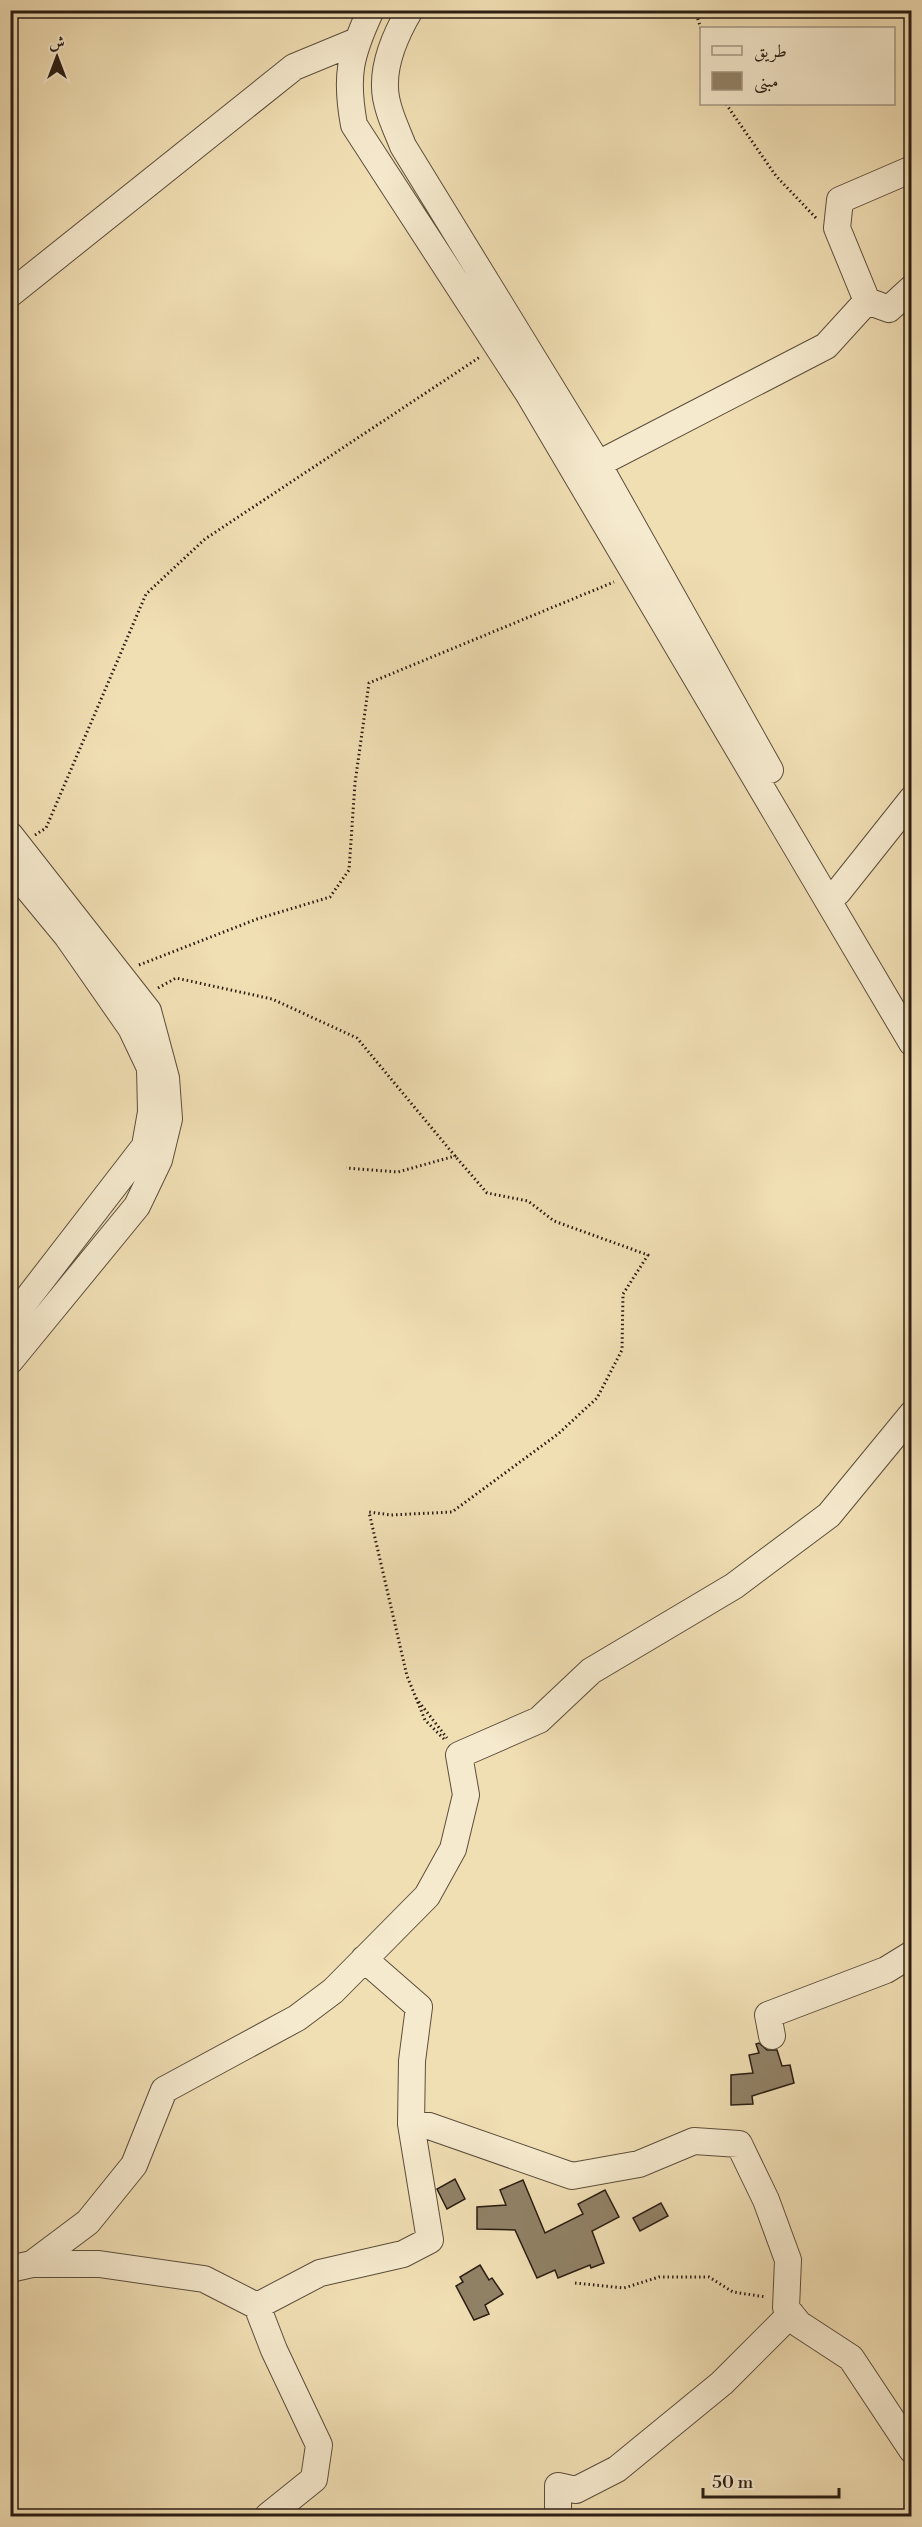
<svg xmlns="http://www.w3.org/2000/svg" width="922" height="2527" font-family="'Libre Bodoni',Amiri,serif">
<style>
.building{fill:#918267;stroke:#2a1d14;stroke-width:1.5}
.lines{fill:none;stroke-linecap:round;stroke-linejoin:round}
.minor-casing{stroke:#5c4e3c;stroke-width:28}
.path{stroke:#2a1d14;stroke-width:3;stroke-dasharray:1.5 3;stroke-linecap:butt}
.minor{stroke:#f6eace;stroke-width:26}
</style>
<rect width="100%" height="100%" fill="#f1dfb4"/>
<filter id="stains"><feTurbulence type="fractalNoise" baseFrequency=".00333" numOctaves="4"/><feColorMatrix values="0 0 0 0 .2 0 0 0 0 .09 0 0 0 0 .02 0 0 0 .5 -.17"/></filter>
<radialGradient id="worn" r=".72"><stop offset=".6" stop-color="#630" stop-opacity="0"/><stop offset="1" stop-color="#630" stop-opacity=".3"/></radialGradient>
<!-- building -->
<path class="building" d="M759,2043l8,7h10l5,16 8,-1 4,18 -42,13 1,8 -22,1v-30l22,-2 -4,-18 10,-2 -3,-9z
M455,2179l10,20 -18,10 -10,-20z
M523,2180l22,53 38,-19 -5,-10 27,-14 14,27 -27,14 12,32 -13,5 -1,-3 -32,13 -3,-8 -18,8 -22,-48 -38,-1v-22l29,-2 -6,-15z
M661,2203l7,13 -28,15 -7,-13z
M480,2265l9,15 3,-2 11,16 -18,11 4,9 -15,6 -18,-34 7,-4 -3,-5z"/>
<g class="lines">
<defs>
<path id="minor" d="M371,10c-21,45 -26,66 -17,115l174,268 384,650
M410,10c-13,22 -26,51 -25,77 0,19 11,41 18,59l195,318 172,306
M10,294l284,-227 63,-26
M867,301l22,8 23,-21
M598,464l228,-118 41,-45 -30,-73 3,-28 72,-31
M10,835l138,176 18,67 3,41 -10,41 -22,46 -127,155
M10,867l57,69 64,92 19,40 1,44 -6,34 -135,175
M838,892l74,-93
M772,2036l-4,-21 118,-45 26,-16
M411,2124l18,2 143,50 67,-12 55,-23 45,3 27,56 22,60 -2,48 13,16 52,34 61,92
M32,2264h67l105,15 53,27 17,44 45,95 -5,34 -46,37
M10,2269l22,-5 56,-42 46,-57 30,-75 133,-72 36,-27 94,-95 26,-47 13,-54 -7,-40 80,-35 52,-49 143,-85 95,-71 83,-101
M257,2306l63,-33 83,-19 27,-14 -19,-116 1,-63 7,-54 -55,-48
M558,2516v-30l18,4 41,-21 105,-86 69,-69"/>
</defs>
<!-- minor casing -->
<use href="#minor" class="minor-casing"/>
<!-- path -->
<path class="path" d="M695,10l7,22
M726,104l50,72 41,43
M35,835l11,-7 100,-234 59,-55 275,-182
M139,965l118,-46 73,-22 19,-27 6,-87 14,-100 245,-101
M158,988l18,-10 96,21 85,39 98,118 -57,16 -52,-4
M416,1698l31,40
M444,1739l-19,-19 -18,-44 -38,-164 22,3 61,-3 106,-78 39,-36 25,-48 1,-56 25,-39 -94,-34 -26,-20 -41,-8 -32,-37
M575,2283l49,5 35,-11h50l24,15 33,5"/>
<!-- minor -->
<use href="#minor" class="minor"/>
</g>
<!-- margin -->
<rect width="922" height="2527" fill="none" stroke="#f1dfb4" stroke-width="36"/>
<rect x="12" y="12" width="898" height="2503" fill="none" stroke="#2a1d14" stroke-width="3"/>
<rect x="18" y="18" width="886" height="2491" fill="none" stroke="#2a1d14" stroke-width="1.5"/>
<!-- legend -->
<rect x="700" y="27" width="195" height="78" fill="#f6eace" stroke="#a49884" stroke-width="1.5"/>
<rect x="712" y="46" width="30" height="9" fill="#f6eace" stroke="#a49884" stroke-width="1.5"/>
<text x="754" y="57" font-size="18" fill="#2a1d14">طريق</text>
<rect x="712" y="72" width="30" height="18" fill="#918267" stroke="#a49884" stroke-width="1.5"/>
<text x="754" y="87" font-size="18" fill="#2a1d14">مبنى</text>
<!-- north arrow -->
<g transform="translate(57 57)" stroke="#f6eace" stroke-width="4.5" paint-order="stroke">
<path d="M0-4.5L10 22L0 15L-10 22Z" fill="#2a1d14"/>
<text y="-9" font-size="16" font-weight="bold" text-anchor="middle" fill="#2a1d14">ش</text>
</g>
<!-- scale -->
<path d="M703 2488v9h136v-9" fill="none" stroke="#2a1d14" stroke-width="3"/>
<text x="712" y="2488" font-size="18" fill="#2a1d14" stroke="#f6eace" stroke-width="4.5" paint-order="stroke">50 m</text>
<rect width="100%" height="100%" filter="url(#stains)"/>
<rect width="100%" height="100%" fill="url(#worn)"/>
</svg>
